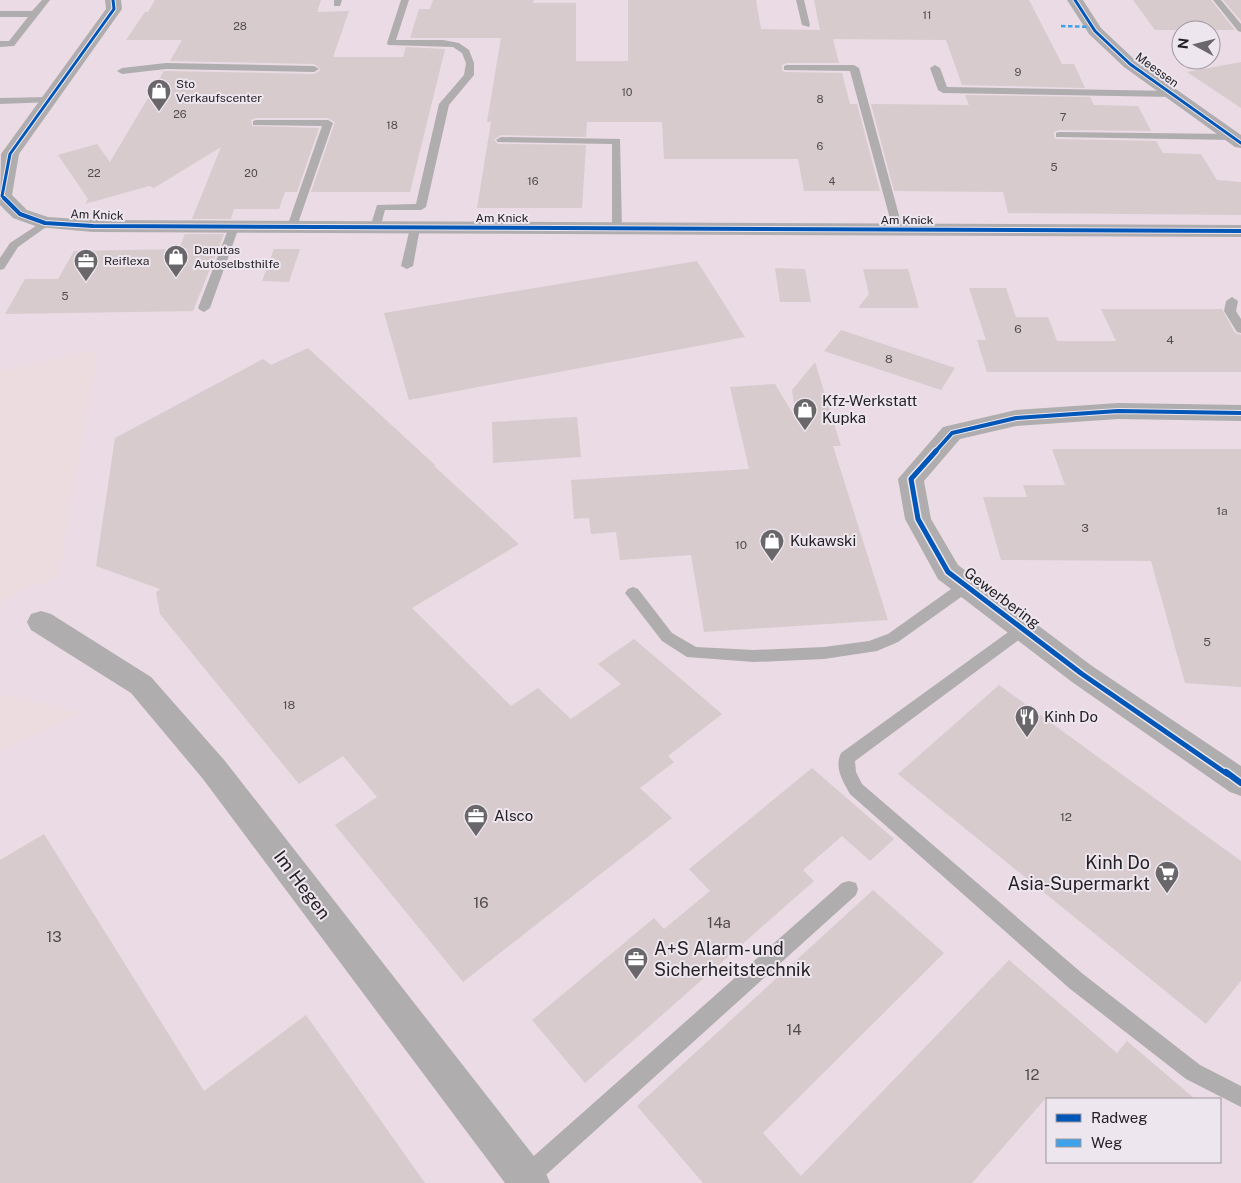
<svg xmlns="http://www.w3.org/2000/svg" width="1241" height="1183" font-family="'Public Sans',sans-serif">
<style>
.commercial{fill:#eadbe4;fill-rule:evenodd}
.industrial{fill:#ecdbdf}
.building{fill:#d7cbcd}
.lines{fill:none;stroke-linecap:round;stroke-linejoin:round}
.service{fill:#b0adae;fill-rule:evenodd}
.minor{fill:#b0adae;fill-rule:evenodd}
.quiet{stroke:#3ea2eb;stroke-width:2.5;stroke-dasharray:4.5 2.5;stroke-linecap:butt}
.cycleway-far3-casing{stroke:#eee6ef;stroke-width:5}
.cycleway-far2-casing{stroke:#eee6ef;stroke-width:6}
.cycleway-far1-casing{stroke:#eee6ef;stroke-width:8}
.cycleway-casing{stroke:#eee6ef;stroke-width:9}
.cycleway-far3{stroke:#0057b8;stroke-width:3}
.cycleway-far2{stroke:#0057b8;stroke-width:4}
.cycleway-far1{stroke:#0057b8;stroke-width:5}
.cycleway{stroke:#0057b8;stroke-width:6}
.labels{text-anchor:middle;stroke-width:4;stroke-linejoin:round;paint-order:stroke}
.far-number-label{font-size:11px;fill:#514c4e}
.far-street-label{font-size:12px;fill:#242124;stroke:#eee6ef}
.far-poi-label{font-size:12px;fill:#242124;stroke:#eee6ef;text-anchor:start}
.number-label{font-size:12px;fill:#514c4e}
.poi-label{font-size:15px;fill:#242124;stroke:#eee6ef;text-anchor:start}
.street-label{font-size:15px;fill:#242124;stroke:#eee6ef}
.near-number-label{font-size:15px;fill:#514c4e}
.near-poi-label{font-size:18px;fill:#242124;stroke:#eee6ef;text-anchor:end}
.near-street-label{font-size:18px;fill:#242124;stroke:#eee6ef}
</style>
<rect width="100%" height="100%" fill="#ede8ed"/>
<!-- commercial -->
<path class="commercial" d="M0,0h1241v1183h-1241zM1181,30h30v30h-30zM1047,1099h173v63h-173z"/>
<!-- industrial -->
<path class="industrial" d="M98,350l-40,227 -38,14 -20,14v-234z
M0,694l82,19 -82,38z"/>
<!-- building -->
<path class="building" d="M155,0h166l-4,12 32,-1 -16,46h70l3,-10 39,2 -35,143h-99l24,-70 -7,-4h-72l-5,2 1,6 67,2 -22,64h-12l-6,17h-45l-3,10h-39l29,-72 -67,41 -5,-2 -64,18 3,-5 -30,-44 39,-11 13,18 54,-91 150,3 7,-4 -7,-6 -144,-3 12,-21h-56l19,-28h3z
M433,0h101l-1,3h43v58h52v-61h128l5,29 59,1 -6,-30h215l33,64h12l11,24 -123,-3 -16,-45 -113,-1 6,24h-52l-5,2v5l2,2 58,1 8,31h7l23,87h-76l-6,-32h-134l-2,-37h-75l-1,15 -85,-2 -7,5 4,4 88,1 -4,63h-105l14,-86h-4l14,-84h-91l9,-29h11z
M1133,0h78l24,30h-80z
M1223,0h18v21z
M1241,62v46l-54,-36z
M965,95l125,2 4,8 44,1 13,25 -92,-1 -5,2v5l2,2 100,2 7,12 38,1 16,26 24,2v33l-233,-2 -5,-21 -109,-1 -23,-87 98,1z
M185,234h39l-31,77 -188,3 20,-35h33l16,-28 105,-2z
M274,249h26l-11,33 -27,-1z
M697,261l48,76 -336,63 -25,-87z
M775,268l30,1 6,33h-31z
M863,269h45l11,39h-61l11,-14z
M969,288h37l10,29h32l9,24h59l-15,-32h121l13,24 6,2v37h-254l-10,-32h9z
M841,330l114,38 -14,22 -117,-39z
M308,348l128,118h-2l85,78 -107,64 99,98 27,-18 33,31 50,-35 -23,-20 36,-25 88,75 -54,42 6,6 -34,26 32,30 -209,164 -128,-157 42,-28 -34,-41 -44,28 -139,-170 -4,-22 4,-3 -64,-23 19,-128 148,-79 8,6z
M815,362l26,84h-8l55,174 -184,12 -13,-77 -71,5 -4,-28 -25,2 -2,-16 -15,1 -3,-39 178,-11 -19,-82 45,-3 21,35 -4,-29z
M577,417l4,40 -88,6 -1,-41z
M1052,449h189v238l-56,-4 -34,-122 -150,-1 -18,-63h44l-4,-12h42z
M999,685l242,176v120l-35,43 -308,-250z
M812,768l82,71 -24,22 -28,-25 -39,34 11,11 -229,202 -53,-63 122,-102 10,11 46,-38 -21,-22z
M44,834l160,257 102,-76 119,168h-425v-323z
M873,890l71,63 -181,180 38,43 208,-216 108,93 10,-12 68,58h-150l-73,84h-269l-66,-77z"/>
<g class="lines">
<!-- service -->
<path class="service" d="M42,0h8l-36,46 -14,1v-6h9l19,-24h-28v-6h32z
M334,0h8l-2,6h-6z
M401,0h8l-13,40h47l16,3 10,7 5,13v12l-25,30 -23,102 -5,3h-36l-5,18 -5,3 -5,-3 7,-23 39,-1 23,-100 25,-29 2,-12 -4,-10 -9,-6 -65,-2 -1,-2z
M796,0h8l6,25 -1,2 -7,-2z
M1213,0h8l20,24v8l-3,-1z
M166,63l148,3 5,3 -5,3 -148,-3 -44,5 -5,-3 5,-3z
M787,65h67l5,3 44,162 -1,2 -4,1 -5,-3 -43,-159 -66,-1v-4z
M935,65l5,3 7,19 226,4 5,3 -5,3 -230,-4 -5,-3 -8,-22z
M49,97l5,3 -2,2 -52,2v-6z
M256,120h72l5,3 -37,106 -4,1 -5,-3 35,-101 -69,-1v-4z
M1059,132l173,2 5,3 -5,3 -176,-3v-4z
M501,137l119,2 2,90 -1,2h-8l-1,-2v-85l-114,-2 -2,-2z
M45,220l4,1 1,2 -1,2 -31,22 -14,22 -4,1v-12l10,-15z
M234,224l5,3 -29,81 -6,4 -4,-2 -2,-2 31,-81z
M415,225l5,3 -7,38 -6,3 -6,-3 9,-38z
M1232,297l6,4 -2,10 5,8v14l-4,-1 -13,-21 2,-10z
M966,580l5,2 2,4 -2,4 -73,52 -21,9 -53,8 -70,3 -67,-5 -25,-16 -37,-48 3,-4 5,-2 5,2 34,44 24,14 58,3 70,-3 45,-6 19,-7 73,-52z
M1023,623l5,2 3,4 -3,4 -173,128 1,11 6,12 221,190 117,91 41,21v21l-55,-28 -117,-91 -219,-194c-7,-13 -16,-26 -9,-41l177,-128z
M849,881l7,2 2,6 -2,6 -319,288h-20l-2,-5 3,-8 324,-287z"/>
<!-- minor -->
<path class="minor" d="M105,0h16l1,9 -103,145 -7,41 15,15 21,7 45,3 1148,5v12l-1148,-5 -55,-5 -25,-9 -13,-13 1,-51 105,-145z
M1067,0h16l18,28 35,33 105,74v13l-6,-1 -111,-80 -35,-33z
M1118,403l123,2v16l-123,-2 -102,7 -56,13 -36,42 7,38 27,46 134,101 149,100v30l-11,-4 -158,-110 -134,-103 -33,-60 -7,-40 45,-52 73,-17z
M41,611l10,3 100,63 74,84 319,408 6,14h-45l-302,-404 -72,-86 -100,-63 -4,-8 4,-8z"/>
<!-- quiet -->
<path class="quiet" d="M1061,26l31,1"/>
<defs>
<path id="cycleway-far3" d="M1075,0l20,31 35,33 111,79
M5,199l-3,-3 8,-42 104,-145 -1,-9"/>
<path id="cycleway-far2" d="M4,198l16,16 25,9 48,3 1148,5
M935,452l17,-19 64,-15 102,-7 123,2"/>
<path id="cycleway-far1" d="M936,451l-25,28 7,40 30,53 134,102 145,100"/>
<path id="cycleway" d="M1226,772l15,11"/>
</defs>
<!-- cycleway-far3 casing -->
<use href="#cycleway-far3" class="cycleway-far3-casing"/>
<!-- cycleway-far2 casing -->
<use href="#cycleway-far2" class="cycleway-far2-casing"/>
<!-- cycleway-far1 casing -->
<use href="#cycleway-far1" class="cycleway-far1-casing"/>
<!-- cycleway casing -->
<use href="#cycleway" class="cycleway-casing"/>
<!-- cycleway-far3 -->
<use href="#cycleway-far3" class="cycleway-far3"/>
<!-- cycleway-far2 -->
<use href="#cycleway-far2" class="cycleway-far2"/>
<!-- cycleway-far1 -->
<use href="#cycleway-far1" class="cycleway-far1"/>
<!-- cycleway -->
<use href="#cycleway" class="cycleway"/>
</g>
<!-- icons -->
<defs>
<symbol id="shop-pin" viewBox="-11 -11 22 30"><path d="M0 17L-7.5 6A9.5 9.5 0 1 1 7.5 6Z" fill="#6a676a" stroke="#eee6ef"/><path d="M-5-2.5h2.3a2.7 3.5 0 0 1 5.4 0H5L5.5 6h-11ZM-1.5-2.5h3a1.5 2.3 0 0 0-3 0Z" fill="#fff"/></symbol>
<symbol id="office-pin" viewBox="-11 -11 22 30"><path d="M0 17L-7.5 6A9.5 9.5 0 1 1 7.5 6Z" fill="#6a676a" stroke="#eee6ef"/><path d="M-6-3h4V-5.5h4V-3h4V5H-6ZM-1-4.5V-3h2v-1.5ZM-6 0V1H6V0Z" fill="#fff"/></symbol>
<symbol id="restaurant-pin" viewBox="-11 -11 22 30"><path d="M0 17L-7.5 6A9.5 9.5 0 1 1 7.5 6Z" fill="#6a676a" stroke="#eee6ef"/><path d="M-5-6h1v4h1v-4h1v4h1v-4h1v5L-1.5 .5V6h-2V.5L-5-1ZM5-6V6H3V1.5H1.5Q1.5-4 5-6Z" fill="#fff"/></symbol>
<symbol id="supermarket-pin" viewBox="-11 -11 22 30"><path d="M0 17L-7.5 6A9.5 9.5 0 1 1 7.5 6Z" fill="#6a676a" stroke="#eee6ef"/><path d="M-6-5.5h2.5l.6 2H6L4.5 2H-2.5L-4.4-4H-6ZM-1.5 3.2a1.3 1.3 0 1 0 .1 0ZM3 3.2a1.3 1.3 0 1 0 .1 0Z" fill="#fff"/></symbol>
</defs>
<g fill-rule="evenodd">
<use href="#shop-pin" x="145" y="77" width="28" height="38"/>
<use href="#shop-pin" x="162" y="243" width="28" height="38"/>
<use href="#office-pin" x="72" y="247" width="28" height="38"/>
<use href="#shop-pin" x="791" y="396" width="28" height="38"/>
<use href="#shop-pin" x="758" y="527" width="28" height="38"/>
<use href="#restaurant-pin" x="1013" y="703" width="28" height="38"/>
<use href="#office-pin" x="462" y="802" width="28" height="38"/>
<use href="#supermarket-pin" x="1153" y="859" width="28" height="38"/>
<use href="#office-pin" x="622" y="945" width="28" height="38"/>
</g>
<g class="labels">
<!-- far-number labels -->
<g class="far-number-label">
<text x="927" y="19">11</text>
<text x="240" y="30">28</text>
<text x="1018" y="76">9</text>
<text x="627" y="96">10</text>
<text x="820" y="103">8</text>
<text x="180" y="118">26</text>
<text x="1063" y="121">7</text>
<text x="392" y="129">18</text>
<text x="820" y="150">6</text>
<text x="1054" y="171">5</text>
<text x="94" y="177">22</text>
<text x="251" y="177">20</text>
<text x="533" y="185">16</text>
<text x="832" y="185">4</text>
<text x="65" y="300">5</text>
</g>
<!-- far-street labels -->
<g class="far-street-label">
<text transform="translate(1157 70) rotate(36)" y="4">Meessen</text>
<text transform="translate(97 215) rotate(2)" y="4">Am Knick</text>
<text x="502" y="222">Am Knick</text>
<text x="907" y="224">Am Knick</text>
</g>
<!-- far-poi labels -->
<g class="far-poi-label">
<text x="176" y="88">Sto<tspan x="176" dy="14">Verkaufscenter</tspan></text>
<text x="194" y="254">Danutas<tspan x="194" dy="14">Autoselbsthilfe</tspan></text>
<text x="104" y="265">Reiflexa</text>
</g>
<!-- number labels -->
<g class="number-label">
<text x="1018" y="333">6</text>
<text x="1170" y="344">4</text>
<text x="889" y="363">8</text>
<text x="1222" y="515">1a</text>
<text x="1085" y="532">3</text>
<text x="741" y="549">10</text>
<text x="1207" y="646">5</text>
<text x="289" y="709">18</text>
<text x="1066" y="821">12</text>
</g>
<!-- poi labels -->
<g class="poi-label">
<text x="822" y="406">Kfz-Werkstatt<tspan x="822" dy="17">Kupka</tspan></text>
<text x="790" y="546">Kukawski</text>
<text x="1044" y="722">Kinh Do</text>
<text x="494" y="821">Alsco</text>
</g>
<!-- street labels -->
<g class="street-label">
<text transform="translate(1002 598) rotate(37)" y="5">Gewerbering</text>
</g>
<!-- near-number labels -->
<g class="near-number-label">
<text x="481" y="908">16</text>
<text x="719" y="928">14a</text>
<text x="54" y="942">13</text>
<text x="794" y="1035">14</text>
<text x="1032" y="1080">12</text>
</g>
<!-- near-poi labels -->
<g class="near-poi-label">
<text x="1150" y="869">Kinh Do<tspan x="1150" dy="21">Asia-Supermarkt</tspan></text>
<text x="654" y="955" text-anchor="start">A+S Alarm- und<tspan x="654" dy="21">Sicherheitstechnik</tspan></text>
</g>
<!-- near-street labels -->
<g class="near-street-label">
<text transform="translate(302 885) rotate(53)" y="6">Im Hegen</text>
</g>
</g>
<!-- legend -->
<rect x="1046" y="1098" width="175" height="65" fill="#eee6ef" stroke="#9d979e"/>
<rect x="1056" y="1114" width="25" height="8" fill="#0057b8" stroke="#9d979e"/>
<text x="1091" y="1123" font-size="15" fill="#242124">Radweg</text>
<rect x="1056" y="1139" width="25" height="8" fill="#3ea2eb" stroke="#9d979e"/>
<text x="1091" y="1148" font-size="15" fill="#242124">Weg</text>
<!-- north arrow -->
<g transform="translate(1196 45) rotate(277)"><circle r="24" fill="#eee6ef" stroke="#9d979e"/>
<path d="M0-4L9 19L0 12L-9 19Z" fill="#6a676a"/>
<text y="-8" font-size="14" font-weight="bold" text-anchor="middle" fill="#242124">N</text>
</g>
</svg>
